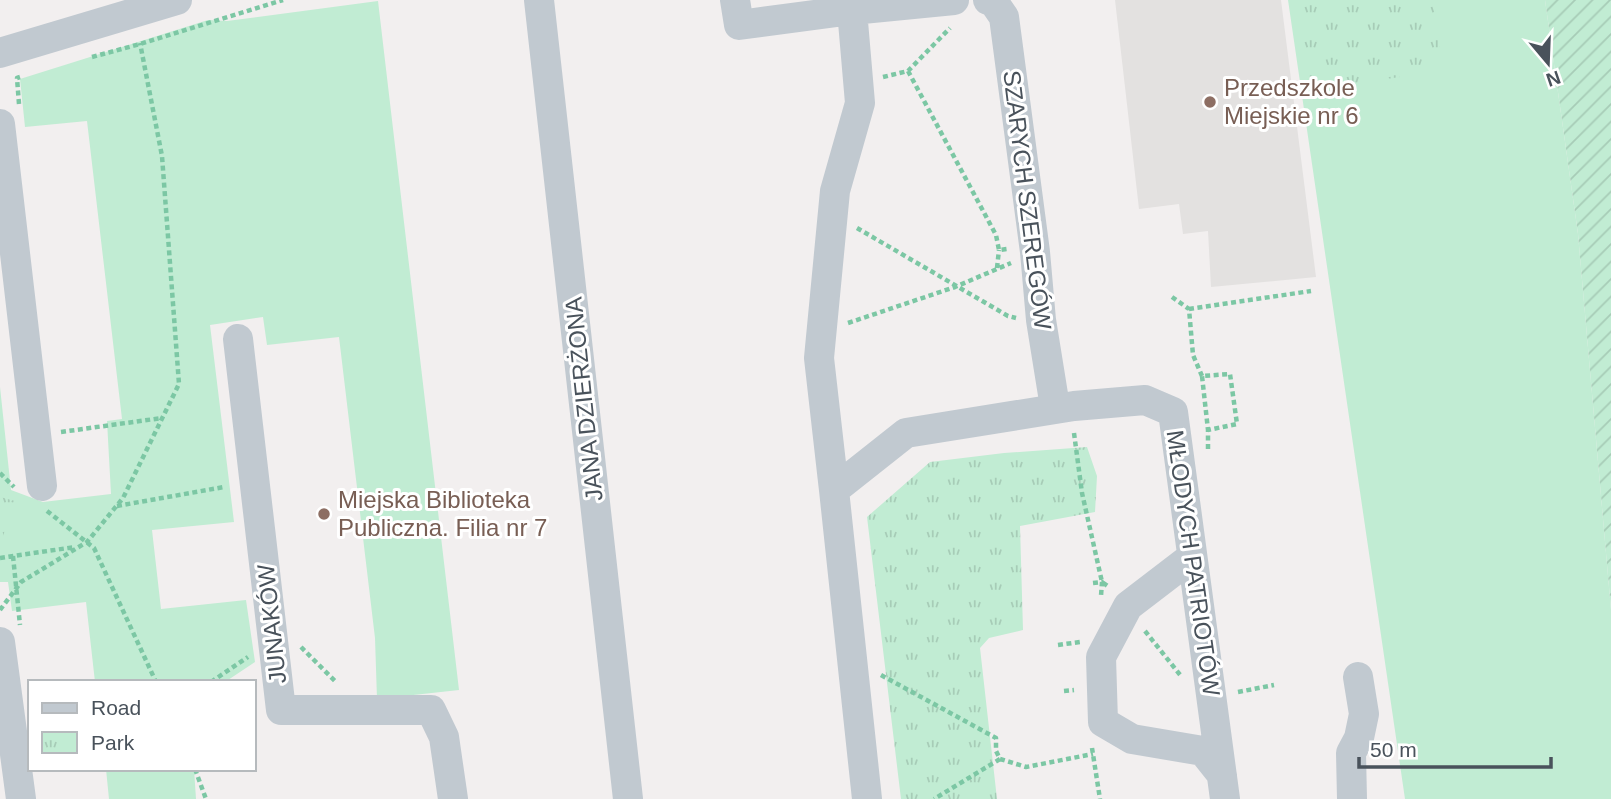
<svg xmlns="http://www.w3.org/2000/svg" width="1611" height="799" font-family="Arial,sans-serif">
<style>
.education{fill:#e3e1e0}
.grass{fill:#c1ecd3}
.park{fill:url(#park-tufts)}
.garden{fill:url(#garden-furrows)}
.lines{fill:none;stroke-linecap:round;stroke-linejoin:round}
.path{stroke:#7cc7a4;stroke-width:4.5;stroke-dasharray:5 3.5;stroke-linecap:butt}
.minor{stroke:#c1c9d0;stroke-width:30}
.education-dot{fill:#8d6e63;stroke:#fff;stroke-width:2.5}
.labels{text-anchor:middle;stroke-width:6;stroke-linejoin:round;paint-order:stroke}
.education-label{font-size:24px;fill:#785e54;stroke:#fff;text-anchor:start}
.street-label{font-size:24px;fill:#49525b;stroke:#fff}
</style>
<defs>
<pattern id="park-tufts" width="24" height="20" patternUnits="userSpaceOnUse" patternTransform="scale(1.75)"><rect width="24" height="20" fill="#c1ecd3"/><path d="M3 7l-1-3M5 7V3M7 7l1-3M15 17l-1-3M17 17v-4M19 17l1-3" fill="none" stroke="#a7ccb7"/></pattern>
<pattern id="garden-furrows" width="10" height="10" patternUnits="userSpaceOnUse" patternTransform="scale(1.75)"><rect width="10" height="10" fill="#c1ecd3"/><path d="M-1 1l2-2M0 10L10 0M9 11l2-2" fill="none" stroke="#a7ccb7"/></pattern>
</defs>
<rect width="100%" height="100%" fill="#f2efef"/>
<!-- education -->
<path class="education" d="M1115,0h166l35,277 -105,10 -3,-56 -25,3 -4,-30 -40,5z"/>
<!-- grass -->
<path class="grass" d="M1288,0h257l33,234 33,376v189h-206z
M378,1l81,689 -82,9 -2,-61 -36,-301 -72,8 -4,-28 -53,8 24,197 -82,8 9,79 85,-9 9,62 -30,20h-130l-9,-80 -74,9 -4,-29h-8v-195l11,103 32,12 68,-8 -4,-73 15,-2 -35,-298 -62,6 -5,-48 188,-59 19,1z
M106,769h88l2,30h-87z"/>
<!-- park -->
<path class="park" d="M1298,0h136l8,71 -133,19z
M1087,447l10,29 -2,36 -75,14 3,104 -34,8 -9,10 17,151h-96l-34,-282 63,-55 74,-9z
M0,497l15,4 -15,44z"/>
<!-- garden -->
<path class="garden" d="M1545,0h66v610l-33,-376z"/>
<g class="lines">
<!-- path -->
<path class="path" d="M92,57l48,-13 143,-44
M908,71l88,164 3,15 8,-1
M883,77l25,-6 42,-43
M19,104l-2,-26 3,-1
M857,228l151,88 8,2
M997,268l2,-18
M1172,297l17,12 4,46 9,21
M1189,309l122,-18
M848,323l107,-36 56,-24
M61,432l101,-14
M1074,433l8,60 20,89 7,5
M1208,449v-19l29,-6 -7,-50 -28,2 6,54
M0,473l14,14
M117,506l107,-19
M47,511l47,37 62,134
M13,556l7,69
M0,558l75,-11
M1093,583l9,-1 -1,14
M0,610l21,-28 66,-40 36,-44 56,-114 -17,-228 -22,-113
M1145,631l36,45
M1058,645l22,-3
M301,647l36,36
M881,675l115,63v13l4,8 -66,40
M211,682l37,-25
M1064,691l10,-1
M1238,692l36,-7
M1092,748l8,51
M1000,759l26,8 67,-13
M195,769l11,30"/>
<!-- minor -->
<path class="minor" d="M539,0l89,799
M735,0l4,25 113,-15
M988,0l5,1 11,16 31,235 6,68 14,87
M0,53l177,-53
M0,124l42,362
M238,339l43,371h150l13,27 9,62
M834,490l-15,-132 16,-167 25,-88 -8,-93 102,-10
M1192,557l-64,49 -27,51 2,65 29,17 71,12 19,24
M0,642l21,157
M867,799l-33,-309 72,-57 168,-27 71,-6 28,12 52,387
M1352,799l-1,-46 8,-15 5,-24 -6,-37"/>
</g>
<!-- markers -->
<g class="education-dot">
<circle cx="1210" cy="102" r="7"/>
<circle cx="324" cy="514" r="7"/>
</g>
<g class="labels">
<!-- education labels -->
<g class="education-label">
<text x="1224" y="96">Przedszkole<tspan x="1224" dy="28">Miejskie nr 6</tspan></text>
<text x="338" y="508">Miejska Biblioteka<tspan x="338" dy="28">Publiczna. Filia nr 7</tspan></text>
</g>
<!-- street labels -->
<g class="street-label">
<text transform="translate(1027 200) rotate(83)" y="8">SZARYCH SZEREGÓW</text>
<text transform="translate(584 399) rotate(-96)" y="8">JANA DZIERŻONA</text>
<text transform="translate(1193 563) rotate(82)" y="8">MŁODYCH PATRIOTÓW</text>
<text transform="translate(272 624) rotate(-96)" y="8">JUNAKÓW</text>
</g>
</g>
<!-- legend -->
<rect x="28" y="680" width="228" height="91" fill="#ffffff" stroke="#b6babd" stroke-width="2"/>
<rect x="42" y="703" width="35" height="10" fill="#c1c9d0" stroke="#b6babd" stroke-width="2"/>
<text x="91" y="715" font-size="21" fill="#49525b">Road</text>
<rect x="42" y="732" width="35" height="21" fill="url(#park-tufts)" stroke="#b6babd" stroke-width="2"/>
<text x="91" y="750" font-size="21" fill="#49525b">Park</text>
<!-- north arrow -->
<g transform="translate(1548 63) rotate(161)" stroke="#ffffff" stroke-width="5" paint-order="stroke">
<path d="M0-5L12 26L0 18L-12 26Z" fill="#49525b"/>
<text y="-10" font-size="19" font-weight="bold" text-anchor="middle" fill="#49525b">N</text>
</g>
<!-- scale -->
<path d="M1359 757v10h192v-10" fill="none" stroke="#49525b" stroke-width="3.5"/>
<text x="1370" y="757" font-size="21" fill="#49525b" stroke="#ffffff" stroke-width="5" paint-order="stroke">50 m</text>
</svg>
